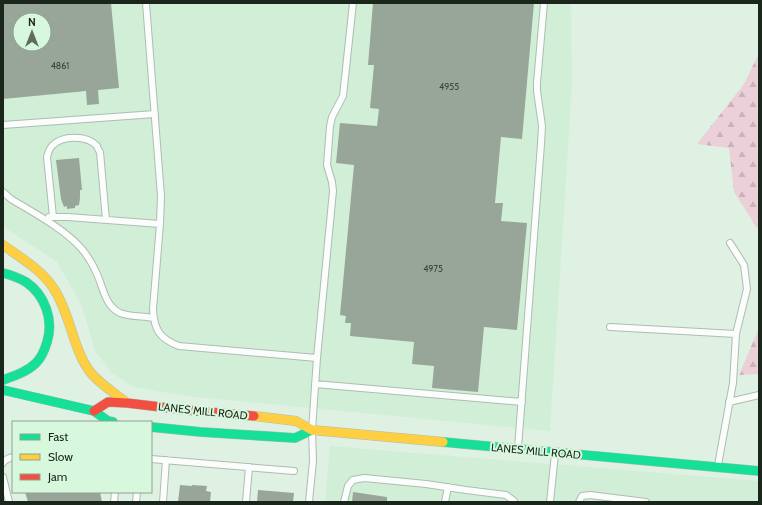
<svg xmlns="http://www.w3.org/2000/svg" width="762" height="505" font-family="Cabin,sans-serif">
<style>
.built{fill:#d1efd7;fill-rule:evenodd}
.forest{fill:url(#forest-firs)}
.building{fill:#98a69a;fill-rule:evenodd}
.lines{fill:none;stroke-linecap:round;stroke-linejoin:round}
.lane-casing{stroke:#afbcb1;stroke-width:8}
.fast-casing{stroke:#afbcb1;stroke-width:10}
.slow-casing{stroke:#afbcb1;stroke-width:10}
.jam-casing{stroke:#afbcb1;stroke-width:10}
.lane{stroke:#fafdfb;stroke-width:6}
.fast{stroke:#16e098;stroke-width:9}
.slow{stroke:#ffcf43;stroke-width:9}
.jam{stroke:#f24e42;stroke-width:9}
.labels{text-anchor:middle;stroke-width:4;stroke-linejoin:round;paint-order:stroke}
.number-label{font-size:9px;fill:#3a463c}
.street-label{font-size:11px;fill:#1a261c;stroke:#d8f8de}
</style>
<defs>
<pattern id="forest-firs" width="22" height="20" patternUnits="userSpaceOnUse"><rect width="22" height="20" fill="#ebd0d9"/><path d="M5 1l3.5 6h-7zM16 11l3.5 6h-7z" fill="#c9b2ba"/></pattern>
</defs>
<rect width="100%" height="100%" fill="#dff1e2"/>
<!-- built -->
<path class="built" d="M3,3h568l1,82 -22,346 -365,-35 -52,-9 -22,-15 -16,-21 -13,-45 -25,-44 -50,-33 -4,-3zM20,20h24v24h-24z
M330,446l429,35v21h-434z"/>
<!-- forest -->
<path class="forest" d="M759,53v178l-25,-39 -5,-44 -32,-4 47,-60z
M759,328v46l-20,1z"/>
<!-- building -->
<path class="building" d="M3,3h108l8,85 -21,2 1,14 -12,1 -1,-14 -83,8zM20,20h24v24h-24z
M373,3h161l-12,136 -21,-2 -6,66h8l-2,18 26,2 -10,107 -33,-3 -6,65 -46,-4 2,-22 -22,-2 2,-22 -64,-6 1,-13h-6l1,-7 -6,-1 14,-150 -18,-2 4,-40 37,3 2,-17 -9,-1 4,-43h-6z
M79,158l3,32h-2v8l-1,7 -4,1v2l-8,1v-3l-3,1 -3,-8 -5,-39z
M180,485l12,1v-1l15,1 -1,5 5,1 -1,10h-32z
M258,490l36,3 -1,9h-36z
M25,492h75l2,10h-74z
M353,492l34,5v5h-35z"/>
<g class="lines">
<defs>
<path id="lane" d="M146,3l15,193 -1,28 -7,85c1,21 7,30 26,37l138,12
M3,125l152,-11
M3,192l8,7c23,14 52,29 70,49 7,8 12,17 16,26 6,13 8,32 23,39 10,4 23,3 33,5
M49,217h19l92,7
M53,217l-6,-60c1,-4 2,-8 5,-11 10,-11 35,-11 45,0 0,1 2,5 3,6l6,68
M610,327l126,7
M315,384l207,18
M729,402l30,-7
M518,448l23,-304 1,-18 -5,-35v-8l7,-80
M151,459l143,12
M3,463c2,-4 6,-5 10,-6
M718,465l15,-82 3,-49 11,-45 -3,-24 -14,-22
M3,477l6,25
M114,502l1,-10
M136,502l1,-10
M163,502l3,-42
M246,502l3,-35
M309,502l4,-41 -1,-31 5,-72 16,-167 -1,-9 -5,-17 3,-39 2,-9 11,-21 10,-93
M344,502l4,-16 5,-6 11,-2 62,6 40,6 40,5 8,6v1
M445,502l3,-15
M550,502l5,-48
M579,502l3,-6 8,-1 56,7"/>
<path id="fast" d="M3,273c8,2 16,5 23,9 19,13 28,38 21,60 -2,7 -6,16 -11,21 -9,9 -22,13 -33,17
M3,390l91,21 14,10 5,1
M151,427l50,5 94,6 17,-8
M443,442l316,29"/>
<path id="slow" d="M3,245c18,13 39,25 51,44 17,26 19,62 37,84 10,12 24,20 36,30
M254,416l42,5 16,9 131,12"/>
<path id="jam" d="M94,411l14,-9 19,1 59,7 68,6"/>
</defs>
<!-- lane casing -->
<use href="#lane" class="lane-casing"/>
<!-- fast casing -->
<use href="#fast" class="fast-casing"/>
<!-- slow casing -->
<use href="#slow" class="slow-casing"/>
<!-- jam casing -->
<use href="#jam" class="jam-casing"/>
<!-- lane -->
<use href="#lane" class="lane"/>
<!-- fast -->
<use href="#fast" class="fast"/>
<!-- slow -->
<use href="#slow" class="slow"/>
<!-- jam -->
<use href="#jam" class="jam"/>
</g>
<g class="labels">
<!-- number labels -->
<g class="number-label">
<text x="60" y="69">4861</text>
<text x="449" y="90">4955</text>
<text x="433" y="272">4975</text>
</g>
<!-- street labels -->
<g class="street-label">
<text transform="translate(203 411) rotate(6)" y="4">LANES MILL ROAD</text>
<text transform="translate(536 451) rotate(5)" y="4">LANES MILL ROAD</text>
</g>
</g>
<!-- border -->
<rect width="762" height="505" fill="none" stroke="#1a261c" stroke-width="8"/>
<!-- legend -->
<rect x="12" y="421" width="140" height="72" fill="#d8f8de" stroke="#8ca490"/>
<rect x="20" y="434" width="20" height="6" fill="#16e098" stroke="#8ca490"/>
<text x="48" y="441" font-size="12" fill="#1a261c">Fast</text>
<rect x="20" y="454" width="20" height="6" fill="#ffcf43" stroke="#8ca490"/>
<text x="48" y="461" font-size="12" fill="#1a261c">Slow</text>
<rect x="20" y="474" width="20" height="6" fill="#f24e42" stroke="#8ca490"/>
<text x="48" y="481" font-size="12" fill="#1a261c">Jam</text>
<!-- north arrow -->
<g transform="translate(32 32)"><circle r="19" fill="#d8f8de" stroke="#8ca490"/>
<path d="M0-3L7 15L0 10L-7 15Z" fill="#5f6d61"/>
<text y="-6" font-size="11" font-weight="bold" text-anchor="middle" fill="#1a261c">N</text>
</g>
</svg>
